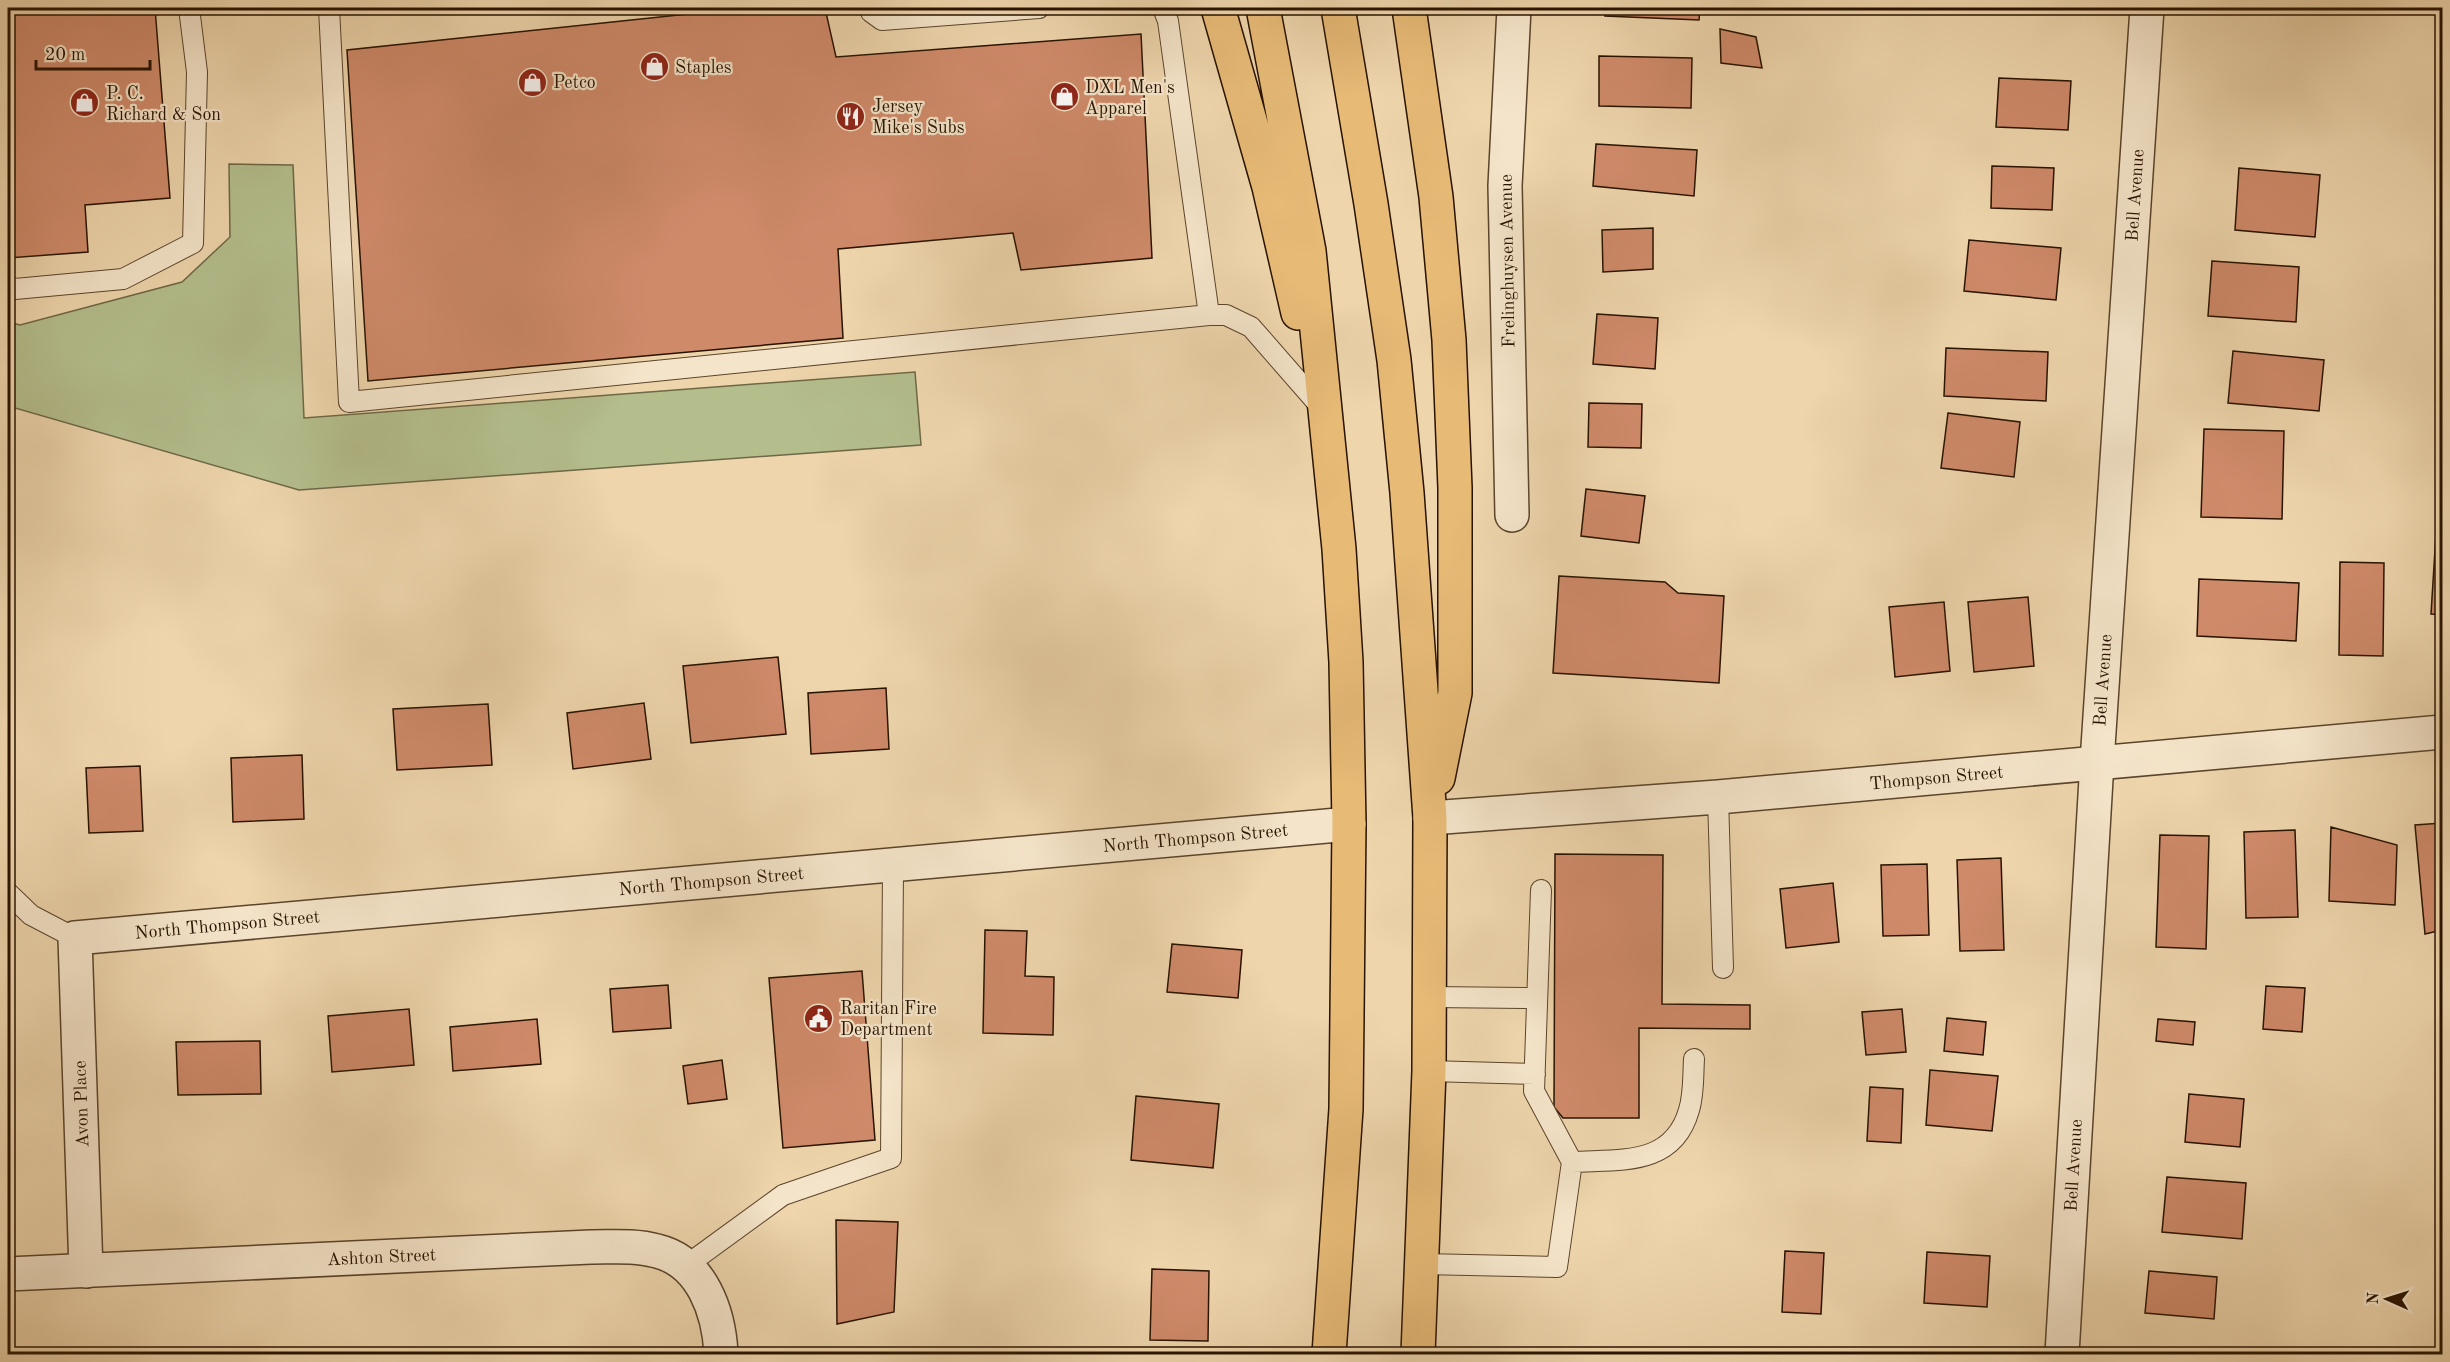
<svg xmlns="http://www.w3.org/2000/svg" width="2450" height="1362" font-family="'Old Standard TT',serif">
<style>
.green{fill:#b4be8d;stroke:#6e6846;stroke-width:1.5}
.building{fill:#cf8a6a;stroke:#281300;stroke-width:1.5}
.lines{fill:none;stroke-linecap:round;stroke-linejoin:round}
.service-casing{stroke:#5a442b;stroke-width:22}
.minor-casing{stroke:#5a442b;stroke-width:36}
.tertiary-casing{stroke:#5a442b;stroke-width:36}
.trunk-casing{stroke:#281300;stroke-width:36}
.service{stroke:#f4e4c9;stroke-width:20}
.minor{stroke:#f4e4c9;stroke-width:33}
.tertiary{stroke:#f4e4c9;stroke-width:33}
.trunk{stroke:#e7ba76;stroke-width:33}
.labels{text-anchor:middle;stroke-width:4.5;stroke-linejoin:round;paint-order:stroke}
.poi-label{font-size:18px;fill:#281300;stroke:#f4e4c9;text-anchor:start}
.street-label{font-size:18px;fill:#281300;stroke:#f4e4c9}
</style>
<rect width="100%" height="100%" fill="#eed5ac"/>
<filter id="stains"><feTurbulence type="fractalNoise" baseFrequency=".00333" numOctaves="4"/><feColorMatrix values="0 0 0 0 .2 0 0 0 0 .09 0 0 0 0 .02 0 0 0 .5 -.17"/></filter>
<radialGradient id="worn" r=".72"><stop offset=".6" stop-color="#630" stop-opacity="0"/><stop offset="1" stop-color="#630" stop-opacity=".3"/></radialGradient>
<!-- green -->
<path class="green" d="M229,164l64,1 11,253 611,-46 6,73 -622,45 -291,-84v-84l12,3 162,-43 48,-45z"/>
<!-- building -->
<path class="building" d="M8,8h147l15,190 -85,7 3,47 -80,6z
M745,8h80l11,49 305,-23 11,224 -131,12 -8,-37 -175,16 5,89 -475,43 -21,-331z
M1606,8h94l-1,12 -94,-4z
M1720,29l36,8 6,31 -41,-5z
M1599,56l93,2 -1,50 -92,-2z
M1999,78l72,3 -3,49 -72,-3z
M1596,144l101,6 -3,46 -101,-10z
M1992,166l62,2 -2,42 -61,-2z
M2239,168l81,7 -5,62 -80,-7z
M1653,228v41l-50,3 -1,-42z
M1969,240l92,8 -5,52 -92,-9z
M2212,261l87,6 -3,55 -88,-6z
M1597,314l61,4 -3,51 -62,-5z
M1946,348l102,4 -2,49 -102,-5z
M2233,351l91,9 -5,51 -91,-8z
M1589,403l53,1 -1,44 -53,-1z
M1948,413l72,9 -6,55 -73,-9z
M2204,429l80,2 -2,88 -81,-2z
M1586,489l59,7 -6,47 -58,-7z
M2437,518h5v97l-11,-1z
M2340,562l44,1 -1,93 -44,-1z
M1559,576l106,6 13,11 46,3 -5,87 -166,-10z
M2199,579l100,4 -3,58 -99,-5z
M2028,597l6,69 -60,6 -6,-70z
M1944,602l6,69 -55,6 -6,-70z
M778,657l8,77 -95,9 -8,-77z
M886,688l3,61 -78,5 -3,-61z
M644,703l7,56 -78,10 -6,-56z
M488,704l4,61 -95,5 -4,-61z
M302,755l2,64 -71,3 -2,-64z
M140,766l3,65 -54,2 -3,-65z
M2442,823v107l-17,4 -10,-109z
M2331,827l66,18 -2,60 -66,-4z
M2295,830l3,87 -52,1 -2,-86z
M2160,835l49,1 -3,113 -50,-2z
M1555,854l108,1 -1,149 88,1v24l-111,-1v90h-76l-9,-11z
M2001,858l3,92 -44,1 -3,-91z
M1927,864l2,71 -46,1 -2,-71z
M1833,883l6,59 -53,6 -6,-59z
M985,930l42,1 -2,45 29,1 -1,58 -70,-2z
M1172,944l70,6 -4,48 -71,-6z
M862,971l13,169 -92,8 -14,-170z
M668,985l3,43 -58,4 -3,-43z
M2266,986l39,2 -3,44 -39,-3z
M409,1009l5,56 -82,7 -4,-56z
M1902,1009l4,43 -40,3 -4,-43z
M1947,1018l39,4 -3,33 -39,-4z
M537,1019l4,45 -88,7 -3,-44z
M2158,1019l37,3 -2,23 -37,-4z
M260,1041l1,53 -83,1 -2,-53z
M722,1060l5,39 -39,5 -5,-38z
M1930,1070l68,6 -6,55 -66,-6z
M1870,1087l33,2 -2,54 -34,-2z
M2189,1094l55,5 -4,48 -55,-5z
M1136,1096l83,8 -6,64 -82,-8z
M2167,1177l79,6 -4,56 -80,-7z
M836,1220l62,2 -4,90 -57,12z
M1785,1251l39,2 -3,61 -39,-2z
M1927,1252l63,4 -3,51 -63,-4z
M1152,1269l57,2 -1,70 -58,-1z
M2149,1271l68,6 -3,42 -69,-6z"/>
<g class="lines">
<defs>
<path id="service" d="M329,8l20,394 860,-87 -41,-294 -5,-13
M870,8l1,4 11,8 157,-12
M8,286l7,3 108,-10 70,-36 4,-171 -8,-64
M1209,315h17l25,12 69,79
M1718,797l5,171
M1541,890l-7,201 38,71
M8,893l23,22 44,23
M1430,997l107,1
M1429,1071l106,3
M1422,1264l135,3 15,-105c48,-3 101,5 117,-52 5,-16 4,-35 5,-51
M687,1265l96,-70 108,-37 2,-293"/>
<g id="minor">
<path id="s1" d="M1430,818l288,-21 724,-65"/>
<path id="s2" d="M86,1271l-11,-333 1274,-114"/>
<path id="s3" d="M8,1274l583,-27c22,0 44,-2 66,4 45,11 62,61 64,103"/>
<path id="s4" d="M2062,1354l35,-592 50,-754"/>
</g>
<path id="tertiary" d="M1512,515l-7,-329 9,-178"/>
<path id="trunk" d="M1218,8l51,179 29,126
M1263,8l46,243 30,298 7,113 3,162 -3,285 -17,245
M1338,8l33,196 23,156 13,133 23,325 -1,253 -11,283
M1409,8l27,189 13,143 6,148v205l-17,85"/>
</defs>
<!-- service casing -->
<use href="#service" class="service-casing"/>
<!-- minor casing -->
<use href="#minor" class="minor-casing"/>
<!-- tertiary casing -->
<use href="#tertiary" class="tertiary-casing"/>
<!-- trunk casing -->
<use href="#trunk" class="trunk-casing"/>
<!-- service -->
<use href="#service" class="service"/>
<!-- minor -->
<use href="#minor" class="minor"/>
<!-- tertiary -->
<use href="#tertiary" class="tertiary"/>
<!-- trunk -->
<use href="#trunk" class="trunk"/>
</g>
<!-- icons -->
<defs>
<symbol id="shop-disc" viewBox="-11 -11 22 22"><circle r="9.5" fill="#8f2418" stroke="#f4e4c9"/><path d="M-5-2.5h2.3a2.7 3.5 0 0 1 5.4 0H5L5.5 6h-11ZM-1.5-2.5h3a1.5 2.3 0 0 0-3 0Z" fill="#fff"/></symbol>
<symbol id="restaurant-disc" viewBox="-11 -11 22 22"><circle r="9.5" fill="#8f2418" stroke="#f4e4c9"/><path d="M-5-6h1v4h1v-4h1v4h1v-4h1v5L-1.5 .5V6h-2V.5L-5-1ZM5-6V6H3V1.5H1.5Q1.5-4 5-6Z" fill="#fff"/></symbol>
<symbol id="civic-disc" viewBox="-11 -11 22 22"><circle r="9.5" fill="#8f2418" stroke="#f4e4c9"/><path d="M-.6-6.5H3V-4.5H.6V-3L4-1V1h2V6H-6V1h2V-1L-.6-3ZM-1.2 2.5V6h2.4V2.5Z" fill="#fff"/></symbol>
</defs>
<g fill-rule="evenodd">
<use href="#shop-disc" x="638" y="50" width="33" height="33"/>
<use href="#shop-disc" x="516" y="66" width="33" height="33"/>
<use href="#shop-disc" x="1048" y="80" width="33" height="33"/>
<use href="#shop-disc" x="68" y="86" width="33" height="33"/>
<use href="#restaurant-disc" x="834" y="100" width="33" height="33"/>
<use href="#civic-disc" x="802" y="1002" width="33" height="33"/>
</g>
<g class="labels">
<!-- poi labels -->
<g class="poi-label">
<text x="675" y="73">Staples</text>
<text x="553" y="88">Petco</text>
<text x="1085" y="93">DXL Men's<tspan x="1085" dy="21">Apparel</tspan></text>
<text x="106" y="99">P. C.<tspan x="106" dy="21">Richard &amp; Son</tspan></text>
<text x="872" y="112">Jersey<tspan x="872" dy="21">Mike's Subs</tspan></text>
<text x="840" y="1014">Raritan Fire<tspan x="840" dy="21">Department</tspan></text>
</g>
<!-- street labels -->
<g class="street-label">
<text dy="6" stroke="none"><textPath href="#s4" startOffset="1161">Bell Avenue</textPath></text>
<text transform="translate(1507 261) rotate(-91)" y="6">Frelinghuysen Avenue</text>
<text dy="6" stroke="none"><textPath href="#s4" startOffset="675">Bell Avenue</textPath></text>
<text dy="6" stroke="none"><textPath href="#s1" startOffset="508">Thompson Street</textPath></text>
<text dy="6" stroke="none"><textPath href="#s2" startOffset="1458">North Thompson Street</textPath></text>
<text dy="6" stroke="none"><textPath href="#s2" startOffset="972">North Thompson Street</textPath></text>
<text dy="6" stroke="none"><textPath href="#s2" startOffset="486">North Thompson Street</textPath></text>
<text transform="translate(81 1104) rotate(-92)" y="6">Avon Place</text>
<text dy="6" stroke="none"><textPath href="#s4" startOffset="189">Bell Avenue</textPath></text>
<text dy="6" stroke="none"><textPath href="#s3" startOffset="374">Ashton Street</textPath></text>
</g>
</g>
<!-- margin -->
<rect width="2450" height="1362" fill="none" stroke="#eed5ac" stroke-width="30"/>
<rect x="9" y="9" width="2432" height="1344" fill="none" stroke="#281300" stroke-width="3"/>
<rect x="15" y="15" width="2420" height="1332" fill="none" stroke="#281300" stroke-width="1.5"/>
<!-- north arrow -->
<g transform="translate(2387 1299) rotate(273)" stroke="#f4e4c9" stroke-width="4.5" paint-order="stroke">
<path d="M0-4.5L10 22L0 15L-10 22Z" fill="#281300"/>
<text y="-9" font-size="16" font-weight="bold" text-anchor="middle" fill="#281300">N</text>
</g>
<!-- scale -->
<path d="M36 60v9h114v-9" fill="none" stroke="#281300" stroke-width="3"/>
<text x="45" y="60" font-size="18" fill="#281300" stroke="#f4e4c9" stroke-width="4.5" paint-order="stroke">20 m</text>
<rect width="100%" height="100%" filter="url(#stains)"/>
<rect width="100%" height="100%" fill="url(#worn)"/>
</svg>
